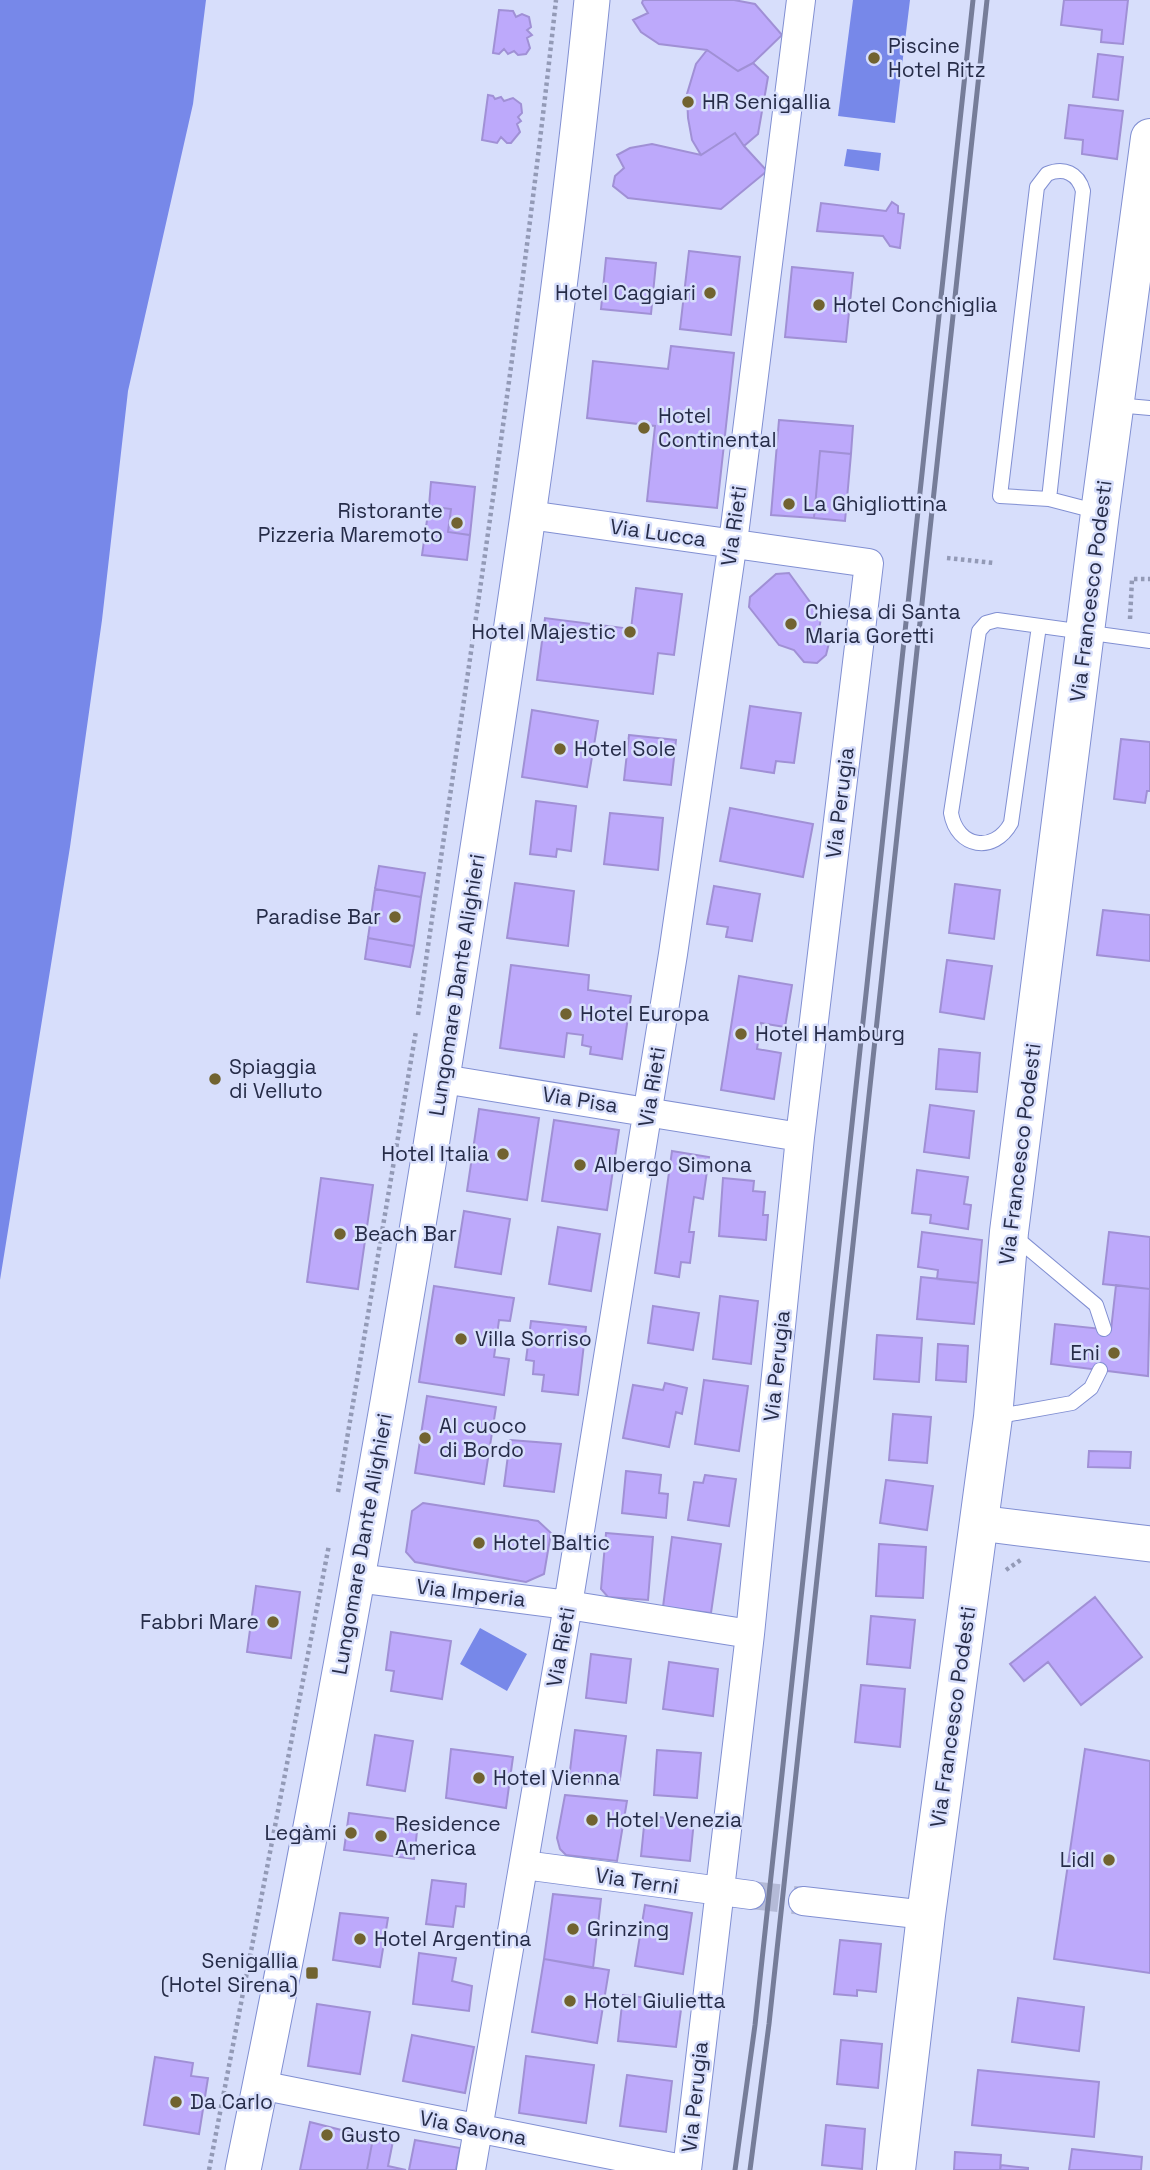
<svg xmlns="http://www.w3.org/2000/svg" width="1150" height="2170" font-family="'Space Grotesk',sans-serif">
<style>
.water{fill:#7788e9}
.building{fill:#bda9fb;stroke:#a090d5;stroke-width:2}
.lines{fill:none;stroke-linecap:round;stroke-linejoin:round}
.minor-tunnel{stroke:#b4bad7;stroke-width:28;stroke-dasharray:28 14;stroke-linecap:butt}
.service-casing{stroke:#818fd2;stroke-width:16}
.minor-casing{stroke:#818fd2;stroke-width:30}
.tertiary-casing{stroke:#818fd2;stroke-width:37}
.secondary-casing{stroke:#818fd2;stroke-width:40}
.path{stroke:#939ab6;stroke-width:4.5;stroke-dasharray:3.5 3.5;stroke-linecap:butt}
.service{stroke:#fff;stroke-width:14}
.minor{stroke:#fff;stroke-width:28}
.tertiary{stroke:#fff;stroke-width:35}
.secondary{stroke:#fff;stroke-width:38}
.rail{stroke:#767d99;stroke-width:5}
.poi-dot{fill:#716330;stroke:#d7defb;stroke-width:2.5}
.labels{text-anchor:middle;stroke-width:5;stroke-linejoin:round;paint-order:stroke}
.poi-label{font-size:21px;fill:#262c48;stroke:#d7defb;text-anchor:start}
.street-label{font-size:21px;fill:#262c48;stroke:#d7defb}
</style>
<rect width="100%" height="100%" fill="#d7defb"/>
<!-- water -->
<path class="water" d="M0,0h206l-13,104 -65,287 -26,229 -32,227 -70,433z
M853,0h57l-15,123 -57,-7z
M847,149l34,4 -2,18 -35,-5z
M480,1628l47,26 -20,37 -47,-27z"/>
<!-- building -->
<path class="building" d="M643,0h91l21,4 27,31 -29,28 -15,8 -31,-21 -48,-6 -18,-12 -8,-12 15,-7 -6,-10z
M1064,0h64l-5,44 -22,-2 1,-12 -41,-5z
M499,10l14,1 3,6 6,-3 7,3 2,10 -4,3 5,5 -5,3 3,10 -4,6 -8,1 -4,-4 -6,3 -4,-5 -5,5 -6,-1z
M707,50l31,21 15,-8 15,14 -10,57 -14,12 -9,-13 -34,22 -9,-15 -4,-22 -1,-24 9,-30z
M1098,54l25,3 -5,43 -25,-3z
M488,95l5,1 2,3 6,-2 3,4 9,-3 8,6 1,9 -4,4 3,4 -4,3 3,8 -9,11h-4l-6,-6 -4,6 -15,-3z
M1069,105l54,6 -6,48 -35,-5 1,-14 -18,-2z
M735,133l9,13 23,25 -46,38 -93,-11 -15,-12 2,-10 9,-8 -7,-13 13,-7 22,-4 49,11z
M892,202l6,4v7l6,1 -4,34 -10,-2 -7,-10 -66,-5 4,-28 65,8z
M689,251l51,6 -9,78 -51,-6z
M606,258l50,5 -5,51 -50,-5z
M792,267l61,6 -7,69 -61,-5z
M671,346l63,7 -17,155 -70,-7 8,-75 -68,-8 6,-57 75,8z
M779,420l74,6 -2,28 -31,-3 -6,67 -43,-3z
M820,451l31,3 -6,67 -31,-3z
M431,482l44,5 -5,48 -22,-3 3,-23 -22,-3z
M429,506l22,3 -3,23 22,3 -3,25 -45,-5z
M789,573l32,44 -2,14 10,12 -3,12 -9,8 -13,-1 -10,-12 -15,-5 -30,-38 1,-10 26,-23z
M636,588l46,6 -8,61 -16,-2 -5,41 -116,-14 8,-62 86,11z
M750,706l51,7 -7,50 -18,-2 -2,12 -33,-5z
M532,710l66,11 -11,66 -65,-10z
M629,735l47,5 -5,45 -47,-5z
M1121,739l29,3v49h-3l-2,12 -31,-4z
M536,801l40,5 -5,45 -14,-2 -1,8 -26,-3z
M730,808l83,16 -10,53 -83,-16z
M610,813l53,5 -5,52 -54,-6z
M379,866l46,7 -4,24 -46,-8z
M515,883l59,8 -6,55 -61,-8z
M955,884l45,6 -6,49 -45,-6z
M714,886l46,8 -8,47 -26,-4 2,-10 -21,-3z
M375,889l46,8 -7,49 -46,-8z
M1103,910l47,5v46l-53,-6z
M368,938l46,8 -4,21 -45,-8z
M947,960l45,6 -8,53 -44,-7z
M511,965l78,10 -1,15 43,6 -9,63 -32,-5 1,-7 -9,-2 1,-10 -16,-2 -3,24 -64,-9z
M739,976l53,9 -7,42 -24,-4 -4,26 24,4 -7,46 -53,-9z
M939,1049l41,4 -3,39 -41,-3z
M930,1105l44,6 -5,47 -45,-6z
M479,1109l60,9 -12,82 -60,-9z
M554,1120l65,10 -12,80 -65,-9z
M672,1151l37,6 -6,42 -9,-2 -5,35h5l-4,31 -9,-1 -2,15 -24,-4z
M917,1170l51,7 -4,27 7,1 -3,24 -38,-6 1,-8 -19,-2z
M321,1178l52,7 -15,104 -51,-7z
M723,1178l31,3 -1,10 12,1 -2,23h5l-2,25 -47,-4z
M464,1211l46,8 -9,55 -46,-7z
M558,1227l42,7 -9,57 -42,-7z
M922,1232l60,8 -4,43 -41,-4 1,-9 -20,-3z
M1109,1232l41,5v52l-47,-5z
M921,1277l57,6 -4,41 -57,-5z
M1116,1285l34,4 -2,87 -97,-12 4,-40 56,6z
M434,1286l80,12 -4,23 -11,-1 -5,37 15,2 -5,36 -85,-13z
M720,1296l38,5 -7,63 -38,-5z
M653,1306l46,7 -6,37 -45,-7z
M531,1321l55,6 -8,68 -36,-4 2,-16 -11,-1 1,-13 -8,-1z
M877,1335l45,3 -3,44 -45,-3z
M938,1344l30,2 -2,36 -30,-2z
M704,1380l44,6 -9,65 -44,-7z
M665,1383l22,5 -5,26 -6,-2 -7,35 -46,-9 10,-53 30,5z
M427,1396l69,11 -12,77 -69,-11z
M893,1414l38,3 -4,46 -38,-3z
M510,1440l51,4 -7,48 -50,-6z
M1089,1451l42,1 -1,16 -42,-1z
M626,1471l35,4 -2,18 9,1 -2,24 -44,-5z
M705,1475l31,4 -7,47 -41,-6 6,-38 9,1z
M886,1480l47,6 -6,44 -47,-7z
M423,1503l115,18 13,12 -7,41 -18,8 -111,-20 -9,-10 6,-41z
M606,1533l47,4 -5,63 -40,-3 -7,-8z
M672,1537l49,7 -10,69 -48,-6z
M879,1544l47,3 -3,51 -47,-2z
M256,1586l44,6 -9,66 -44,-6z
M1095,1597l47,60 -61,48 -33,-43 -24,19 -14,-17z
M871,1616l44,4 -5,48 -43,-4z
M391,1632l60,9 -9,58 -51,-8 3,-20 -8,-1z
M591,1654l40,5 -5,44 -40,-5z
M669,1662l49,7 -5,47 -50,-7z
M861,1685l44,4 -5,58 -45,-5z
M575,1730l51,6 -7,50 -50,-7z
M375,1735l38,6 -8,50 -38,-6z
M451,1749l62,8 -7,51 -60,-10z
M1085,1749l65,12v212l-96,-14z
M657,1750l44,3 -4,45 -43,-3z
M565,1795l62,6 -10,60 -51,-6 -6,-6 -3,-11z
M349,1813l69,9 -4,37 -70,-9z
M645,1816l49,4 -4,41 -49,-5z
M432,1880l34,4 -2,23 -8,-1 -3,21 -27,-3z
M553,1894l48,5 -8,69 -49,-9z
M645,1905l47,8 -9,61 -48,-8z
M340,1913l48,5 -8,49 -47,-7z
M840,1940l41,4 -5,48 -19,-2v6l-23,-2z
M419,1953l37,5 -4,23 20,5 -3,25 -56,-7z
M544,1959l65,11 -12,73 -65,-11z
M623,1995l59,7 -6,45 -58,-6z
M1018,1998l66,9 -5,44 -67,-9z
M317,2004l53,8 -10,62 -52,-8z
M412,2035l62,12 -9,46 -62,-12z
M841,2040l41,4 -4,44 -41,-4z
M526,2056l68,9 -8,58 -67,-10z
M155,2057l38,6 -2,13 17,2 -9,56 -55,-9z
M978,2070l121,12 -5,55 -122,-12z
M627,2075l45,6 -6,51 -46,-6z
M310,2122l63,16 -6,32h-67z
M826,2125l39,4 -3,40 -40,-4z
M373,2138l20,3 -5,25 18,4h-39z
M415,2140l45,8 -4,22h-47z
M1072,2149l70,8 -1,13h-72z
M955,2152l46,3 -1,15h-46z
M1001,2165l27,3v2h-28z"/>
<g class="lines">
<!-- minor-tunnel -->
<path class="minor-tunnel" d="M751,1895l52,6"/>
<defs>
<path id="service" d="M1116,405l34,3
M1049,499l-49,-3 37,-309 10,-13c17,-7 31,-1 36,17l-34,308 50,13
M1039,626l-28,197c-17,31 -54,25 -60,-10l28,-182 7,-8 11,-3 153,21
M1015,1237l81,68 8,24
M994,1417l78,-14 19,-15 9,-18"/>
<path id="minor" d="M529,515l340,48 -69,574 -50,497 -63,536
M443,1079l357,58
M357,1578l211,27 182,29
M524,1865l227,30
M803,1901l123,14
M260,2085l427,85
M471,2170l97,-565 105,-651 62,-427 66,-527"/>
<path id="tertiary" d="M979,1523l171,21
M243,2170c88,-426 163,-854 229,-1283 46,-295 90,-590 120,-887"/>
<path id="secondary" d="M896,2170l30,-255 67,-498 16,-185 91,-719 50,-375"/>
</defs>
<!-- service casing -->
<use href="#service" class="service-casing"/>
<!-- minor casing -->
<use href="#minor" class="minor-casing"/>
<!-- tertiary casing -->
<use href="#tertiary" class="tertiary-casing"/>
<!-- secondary casing -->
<use href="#secondary" class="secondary-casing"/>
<!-- path -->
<path class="path" d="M947,558l47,5
M1130,619l2,-40h18
M418,1015c49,-338 101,-675 138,-1015
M338,1492l78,-461
M1006,1570l16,-11
M209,2170l120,-625"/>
<!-- service -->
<use href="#service" class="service"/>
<!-- minor -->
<use href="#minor" class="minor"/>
<!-- tertiary -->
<use href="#tertiary" class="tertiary"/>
<!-- secondary -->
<use href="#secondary" class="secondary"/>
<!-- rail -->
<path class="rail" d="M735,2170l20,-145 218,-2025
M750,2170l19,-146 218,-2024"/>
</g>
<!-- markers -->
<g class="poi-dot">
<circle cx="874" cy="58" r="7"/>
<circle cx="688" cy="102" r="7"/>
<circle cx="710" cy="293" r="7"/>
<circle cx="819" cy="305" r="7"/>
<circle cx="644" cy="428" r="7"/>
<circle cx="789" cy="504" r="7"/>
<circle cx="457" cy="523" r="7"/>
<circle cx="791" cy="624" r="7"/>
<circle cx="630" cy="632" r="7"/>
<circle cx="560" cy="749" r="7"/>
<circle cx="395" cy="917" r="7"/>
<circle cx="566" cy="1014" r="7"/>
<circle cx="741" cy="1034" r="7"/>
<circle cx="215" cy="1079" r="7"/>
<circle cx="503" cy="1154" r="7"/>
<circle cx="580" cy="1165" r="7"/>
<circle cx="340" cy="1234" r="7"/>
<circle cx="461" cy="1339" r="7"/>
<circle cx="1114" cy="1353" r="7"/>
<circle cx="425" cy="1438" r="7"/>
<circle cx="479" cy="1543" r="7"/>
<circle cx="273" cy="1622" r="7"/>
<circle cx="479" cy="1778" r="7"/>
<circle cx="592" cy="1820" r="7"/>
<circle cx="351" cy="1833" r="7"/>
<circle cx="381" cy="1836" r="7"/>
<circle cx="1109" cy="1860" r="7"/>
<circle cx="573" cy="1929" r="7"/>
<circle cx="360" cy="1939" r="7"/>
<rect x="305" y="1966" width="14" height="14" rx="3.5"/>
<circle cx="570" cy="2001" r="7"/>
<circle cx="176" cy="2102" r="7"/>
<circle cx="327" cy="2135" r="7"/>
</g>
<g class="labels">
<!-- poi labels -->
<g class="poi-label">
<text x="888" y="53">Piscine<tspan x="888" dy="24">Hotel Ritz</tspan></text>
<text x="702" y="109">HR Senigallia</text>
<text x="696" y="300" text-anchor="end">Hotel Caggiari</text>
<text x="833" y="312">Hotel Conchiglia</text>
<text x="658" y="423">Hotel<tspan x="658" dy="24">Continental</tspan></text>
<text x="803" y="511">La Ghigliottina</text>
<text x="443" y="518" text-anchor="end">Ristorante<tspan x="443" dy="24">Pizzeria Maremoto</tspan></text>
<text x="805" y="619">Chiesa di Santa<tspan x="805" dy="24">Maria Goretti</tspan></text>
<text x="616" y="639" text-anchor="end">Hotel Majestic</text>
<text x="574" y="756">Hotel Sole</text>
<text x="381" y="924" text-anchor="end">Paradise Bar</text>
<text x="580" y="1021">Hotel Europa</text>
<text x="755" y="1041">Hotel Hamburg</text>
<text x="229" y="1074">Spiaggia<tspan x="229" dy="24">di Velluto</tspan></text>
<text x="489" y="1161" text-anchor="end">Hotel Italia</text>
<text x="594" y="1172">Albergo Simona</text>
<text x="354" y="1241">Beach Bar</text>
<text x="475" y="1346">Villa Sorriso</text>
<text x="1100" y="1360" text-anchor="end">Eni</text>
<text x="439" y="1433">Al cuoco<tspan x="439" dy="24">di Bordo</tspan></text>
<text x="493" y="1550">Hotel Baltic</text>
<text x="259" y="1629" text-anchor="end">Fabbri Mare</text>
<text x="493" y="1785">Hotel Vienna</text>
<text x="606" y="1827">Hotel Venezia</text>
<text x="395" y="1831">Residence<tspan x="395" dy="24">America</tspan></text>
<text x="337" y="1840" text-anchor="end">Legàmi</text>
<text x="1095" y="1867" text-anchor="end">Lidl</text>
<text x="587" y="1936">Grinzing</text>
<text x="374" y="1946">Hotel Argentina</text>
<text x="298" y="1968" text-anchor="end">Senigallia<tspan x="298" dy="24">(Hotel Sirena)</tspan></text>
<text x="584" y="2008">Hotel Giulietta</text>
<text x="190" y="2109">Da Carlo</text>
<text x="341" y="2142">Gusto</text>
</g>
<!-- street labels -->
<g class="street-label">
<text transform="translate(734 526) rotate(-82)" y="7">Via Rieti</text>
<text transform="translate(658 533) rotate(8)" y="7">Via Lucca</text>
<text transform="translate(1091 591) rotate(-83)" y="7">Via Francesco Podesti</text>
<text transform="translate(840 803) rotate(-83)" y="7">Via Perugia</text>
<text transform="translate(457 985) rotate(-81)" y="7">Lungomare Dante Alighieri</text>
<text transform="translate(652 1087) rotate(-81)" y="7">Via Rieti</text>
<text transform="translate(580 1100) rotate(9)" y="7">Via Pisa</text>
<text transform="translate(1020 1154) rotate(-83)" y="7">Via Francesco Podesti</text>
<text transform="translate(777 1366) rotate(-84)" y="7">Via Perugia</text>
<text transform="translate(362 1544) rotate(-80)" y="7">Lungomare Dante Alighieri</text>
<text transform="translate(471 1593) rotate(7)" y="7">Via Imperia</text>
<text transform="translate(561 1647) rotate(-80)" y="7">Via Rieti</text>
<text transform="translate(953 1717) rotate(-82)" y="7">Via Francesco Podesti</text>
<text transform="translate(637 1881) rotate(8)" y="7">Via Terni</text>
<text transform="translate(695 2097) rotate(-84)" y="7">Via Perugia</text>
<text transform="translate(473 2128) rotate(11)" y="7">Via Savona</text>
</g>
</g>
</svg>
